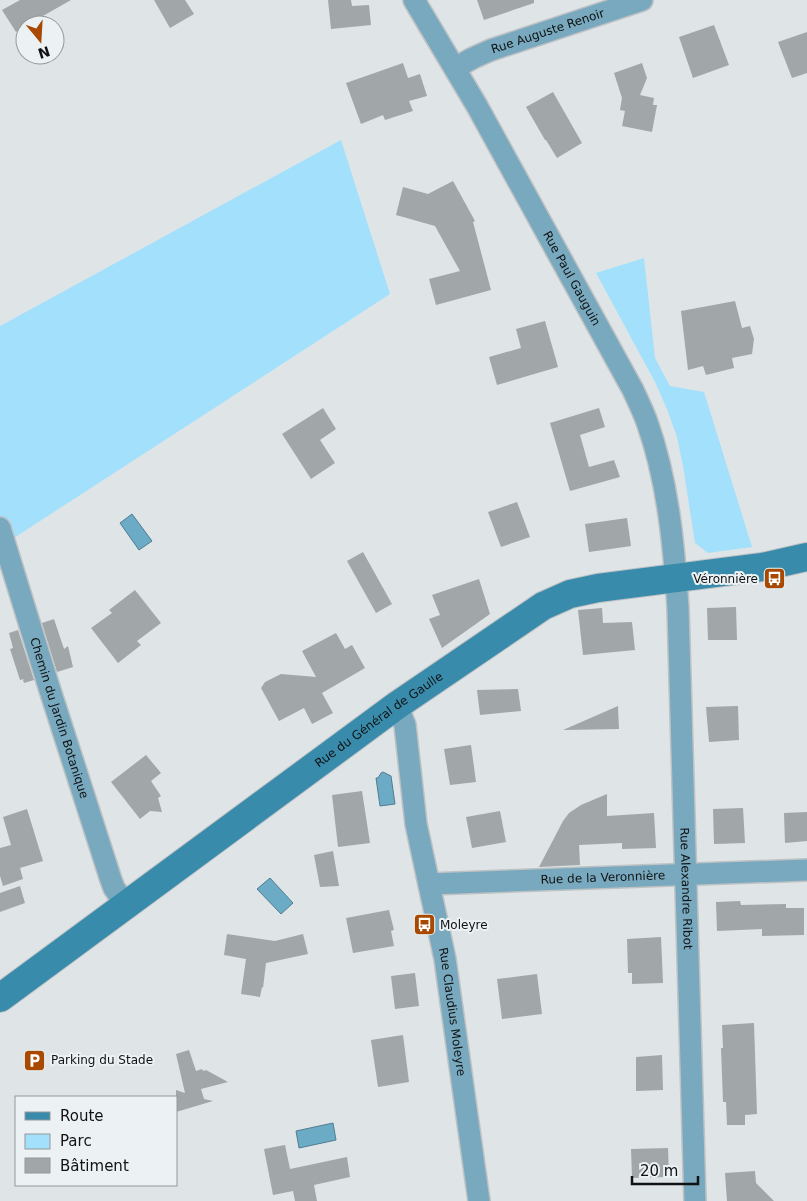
<svg xmlns="http://www.w3.org/2000/svg" width="807" height="1201" font-family="'DejaVu Sans',sans-serif">
<style>
.green{fill:#a3e0fc}
.water{fill:#6cabc6;stroke:#507d90}
.building{fill:#a1a6a8}
.lines{fill:none;stroke-linecap:round;stroke-linejoin:round}
.street-casing{stroke:#bec2c5;stroke-width:24}
.secondary-casing{stroke:#bec2c5;stroke-width:30}
.street{stroke:#78a9be;stroke-width:21}
.secondary{stroke:#398bab;stroke-width:28}
.labels{text-anchor:middle;stroke-width:4;stroke-linejoin:round;paint-order:stroke}
.street-label{font-size:12px;fill:#101213;stroke:#ecf1f4}
.poi-label{font-size:12px;fill:#101213;stroke:#ecf1f4;text-anchor:start}
</style>
<rect width="100%" height="100%" fill="#dfe4e7"/>
<!-- green -->
<path class="green" d="M341,140l49,154 -390,253v-221z
M644,258l11,100 15,28 34,6 48,155 -44,6 -13,-10 -12,-77 -6,-29 -10,-28 -12,-27 -59,-109z"/>
<!-- water -->
<path class="water" d="M132,514l20,27 -13,9 -19,-27z
M383,772l8,4 4,28 -15,2 -4,-28h2l3,-5z
M270,878l23,25 -12,11 -24,-25z
M333,1123l3,17 -37,8 -3,-17z"/>
<!-- building -->
<path class="building" d="M20,0h51l-44,25h-2v1l-9,6 -14,-22z
M154,0h31l9,14 -24,14z
M328,0h23l1,6 17,-1 2,20 -40,4z
M477,0h57v3l-50,17z
M714,25l15,40 -36,13 -14,-41z
M807,32v41l-15,5 -14,-36z
M403,63l5,15 12,-4 7,22 -18,5 4,10 -28,9 -2,-5 -22,9 -15,-41z
M642,63l5,15 -7,17 14,3 -1,7h4l-5,27 -30,-6 3,-15 -5,-1 2,-12 -8,-25z
M553,92l29,51 -25,15 -11,-18h-1l-19,-33z
M453,181l22,40 -2,1 18,68 -55,15 -7,-26 31,-8 -25,-45 -39,-11 7,-28 25,7z
M735,301l7,27 8,-2 4,13 -2,15 -20,4 2,10 -28,7 -3,-9 -15,4 -7,-59z
M545,321l13,46 -61,18 -8,-28 32,-9 -5,-19z
M323,408l13,21 -16,11 15,23 -24,16 -29,-45z
M599,408l6,19 -25,8 9,32 25,-7 6,17 -50,14 -20,-68z
M517,502l13,35 -29,10 -13,-35z
M627,518l4,28 -42,6 -4,-28z
M363,552l29,52 -16,9 -29,-52z
M479,579l11,35 -48,34 -13,-29 11,-4 -8,-20z
M135,590l26,33 -24,18 4,4 -23,18 -27,-35 21,-15 -3,-3z
M736,607l1,33h-29l-1,-32z
M602,608l1,15 29,-1 3,28 -52,5 -5,-45z
M54,619l10,30 4,-3 5,21 -16,5 -15,-49z
M18,630l16,50 -10,3 -1,-3 1,-1 -4,1 -10,-31 3,-1 -4,-15z
M336,633l9,16 7,-4 13,23 -43,25 11,20 -21,11 -8,-16 -25,13 -18,-33 4,-6 16,-8 35,3 -14,-26z
M518,689l3,22 -41,4 -3,-25z
M618,706l1,23 -56,1z
M738,706l1,34 -30,2 -3,-35z
M471,745l5,37 -26,3 -6,-36z
M146,755l15,18 -10,8 10,15 -3,2 4,14 -12,-1 -10,8 -29,-37z
M362,791l8,52 -32,4 -6,-52z
M607,794v22l47,-3 2,35 -34,1v-6l-43,2 1,20 -41,2 24,-46 6,-8 12,-8z
M743,808l2,35 -31,1 -1,-35z
M27,809l16,52 -23,7 3,11 -20,7 -3,-10v-28l11,-3 -8,-28z
M500,811l6,31 -34,6 -6,-31z
M807,812v29l-22,2 -1,-30z
M333,851l6,35 -19,1 -6,-32z
M20,886l5,17 -25,9v-19z
M740,901l1,4 45,-1v4h18v27l-42,1v-7l-45,2 -1,-29z
M389,910l5,20 -3,1 3,15 -41,7 -7,-35z
M227,934l48,7 28,-7 5,20 -42,9 -3,25 -1,-1 -2,10 -19,-3 5,-35 -22,-4z
M661,937l2,46 -31,1v-11h-4l-1,-34z
M415,973l4,33 -24,3 -4,-33z
M537,974l5,40 -40,5 -5,-40z
M754,1023l3,91 -12,1v10h-18l-1,-23h-3l-2,-54h2l-1,-23z
M403,1035l6,47 -31,5 -7,-47z
M189,1050l7,21 6,-2 1,2 3,-1 22,12 -27,7 3,10 9,2 -37,11v-22l9,3 -9,-39z
M662,1055l1,35 -27,1v-34z
M285,1145l5,24 57,-12 3,20 -36,8 3,16h-22l-2,-10 -20,4 -9,-46z
M668,1148l1,29 -37,1 -1,-29z
M755,1171l1,12 18,18h-47l-2,-28z"/>
<g class="lines">
<defs>
<g id="street">
<path id="s1" d="M414,0l63,106 156,284c5,11 10,21 14,32 21,59 27,124 31,186l17,593"/>
<path id="s2" d="M455,68l18,-10 18,-8 151,-50"/>
<path id="s3" d="M0,528l48,156 63,196 3,8 12,17"/>
<path id="s4" d="M396,706l5,9 4,10 11,99 29,135 34,242"/>
<path id="s5" d="M429,884l378,-14"/>
</g>
<g id="secondary">
<path id="s6" d="M0,998l396,-292 147,-100 27,-12 28,-6 164,-21 45,-10"/>
</g>
</defs>
<!-- street casing -->
<use href="#street" class="street-casing"/>
<!-- secondary casing -->
<use href="#secondary" class="secondary-casing"/>
<!-- street -->
<use href="#street" class="street"/>
<!-- secondary -->
<use href="#secondary" class="secondary"/>
</g>
<!-- icons -->
<defs>
<symbol id="bus-square" viewBox="-11 -11 22 22"><rect x="-9" y="-9" width="18" height="18" rx="4" fill="#a94900" stroke="#ecf1f4"/><path d="M-5-6H5V4H4V6H2V4H-2V6H-4V4H-5ZM-3.5-4V0h7V-4ZM-3.5 1.2v1.5H-2V1.2ZM2 1.2v1.5H3.5V1.2Z" fill="#fff"/></symbol>
<symbol id="parking-square" viewBox="-11 -11 22 22"><rect x="-9" y="-9" width="18" height="18" rx="4" fill="#a94900" stroke="#ecf1f4"/><path d="M-3.5-5.5H1a3.5 3.5 0 0 1 0 7H-1V5.5H-3.5ZM-1-3.4V-.6H.8a1.4 1.4 0 0 0 0-2.8Z" fill="#fff"/></symbol>
</defs>
<g fill-rule="evenodd">
<use href="#bus-square" x="762" y="566" width="25" height="25"/>
<use href="#bus-square" x="412" y="912" width="25" height="25"/>
<use href="#parking-square" x="22" y="1048" width="25" height="25"/>
</g>
<g class="labels">
<!-- street labels -->
<g class="street-label">
<text dy="4" stroke="none"><textPath href="#s2" startOffset="100">Rue Auguste Renoir</textPath></text>
<text dy="4" stroke="none"><textPath href="#s1" startOffset="320">Rue Paul Gauguin</textPath></text>
<text dy="4" stroke="none"><textPath href="#s3" startOffset="199">Chemin du Jardin Botanique</textPath></text>
<text dy="4" stroke="none"><textPath href="#s6" startOffset="470">Rue du Général de Gaulle</textPath></text>
<text dy="4" stroke="none"><textPath href="#s5" startOffset="174">Rue de la Veronnière</textPath></text>
<text dy="4" stroke="none"><textPath href="#s1" startOffset="952">Rue Alexandre Ribot</textPath></text>
<text dy="4" stroke="none"><textPath href="#s4" startOffset="312">Rue Claudius Moleyre</textPath></text>
</g>
<!-- poi labels -->
<g class="poi-label">
<text x="758" y="583" text-anchor="end">Véronnière</text>
<text x="440" y="929">Moleyre</text>
<text x="51" y="1064">Parking du Stade</text>
</g>
</g>
<!-- legend -->
<rect x="15" y="1096" width="162" height="90" fill="#ecf1f4" stroke="#94989a"/>
<rect x="25" y="1112" width="25" height="8" fill="#398bab" stroke="#94989a"/>
<text x="60" y="1121" font-size="15" fill="#101213">Route</text>
<rect x="25" y="1134" width="25" height="15" fill="#a3e0fc" stroke="#94989a"/>
<text x="60" y="1146" font-size="15" fill="#101213">Parc</text>
<rect x="25" y="1158" width="25" height="15" fill="#a1a6a8" stroke="#94989a"/>
<text x="60" y="1171" font-size="15" fill="#101213">Bâtiment</text>
<!-- north arrow -->
<g transform="translate(40 40) rotate(162)"><circle r="24" fill="#ecf1f4" stroke="#94989a"/>
<path d="M0-4L9 19L0 12L-9 19Z" fill="#a94900"/>
<text y="-8" font-size="14" font-weight="bold" text-anchor="middle" fill="#101213">N</text>
</g>
<!-- scale -->
<path d="M632 1176v8h66v-8" fill="none" stroke="#101213" stroke-width="2.5"/>
<text x="640" y="1176" font-size="15" fill="#101213" stroke="#ecf1f4" stroke-width="4" paint-order="stroke">20 m</text>
</svg>
